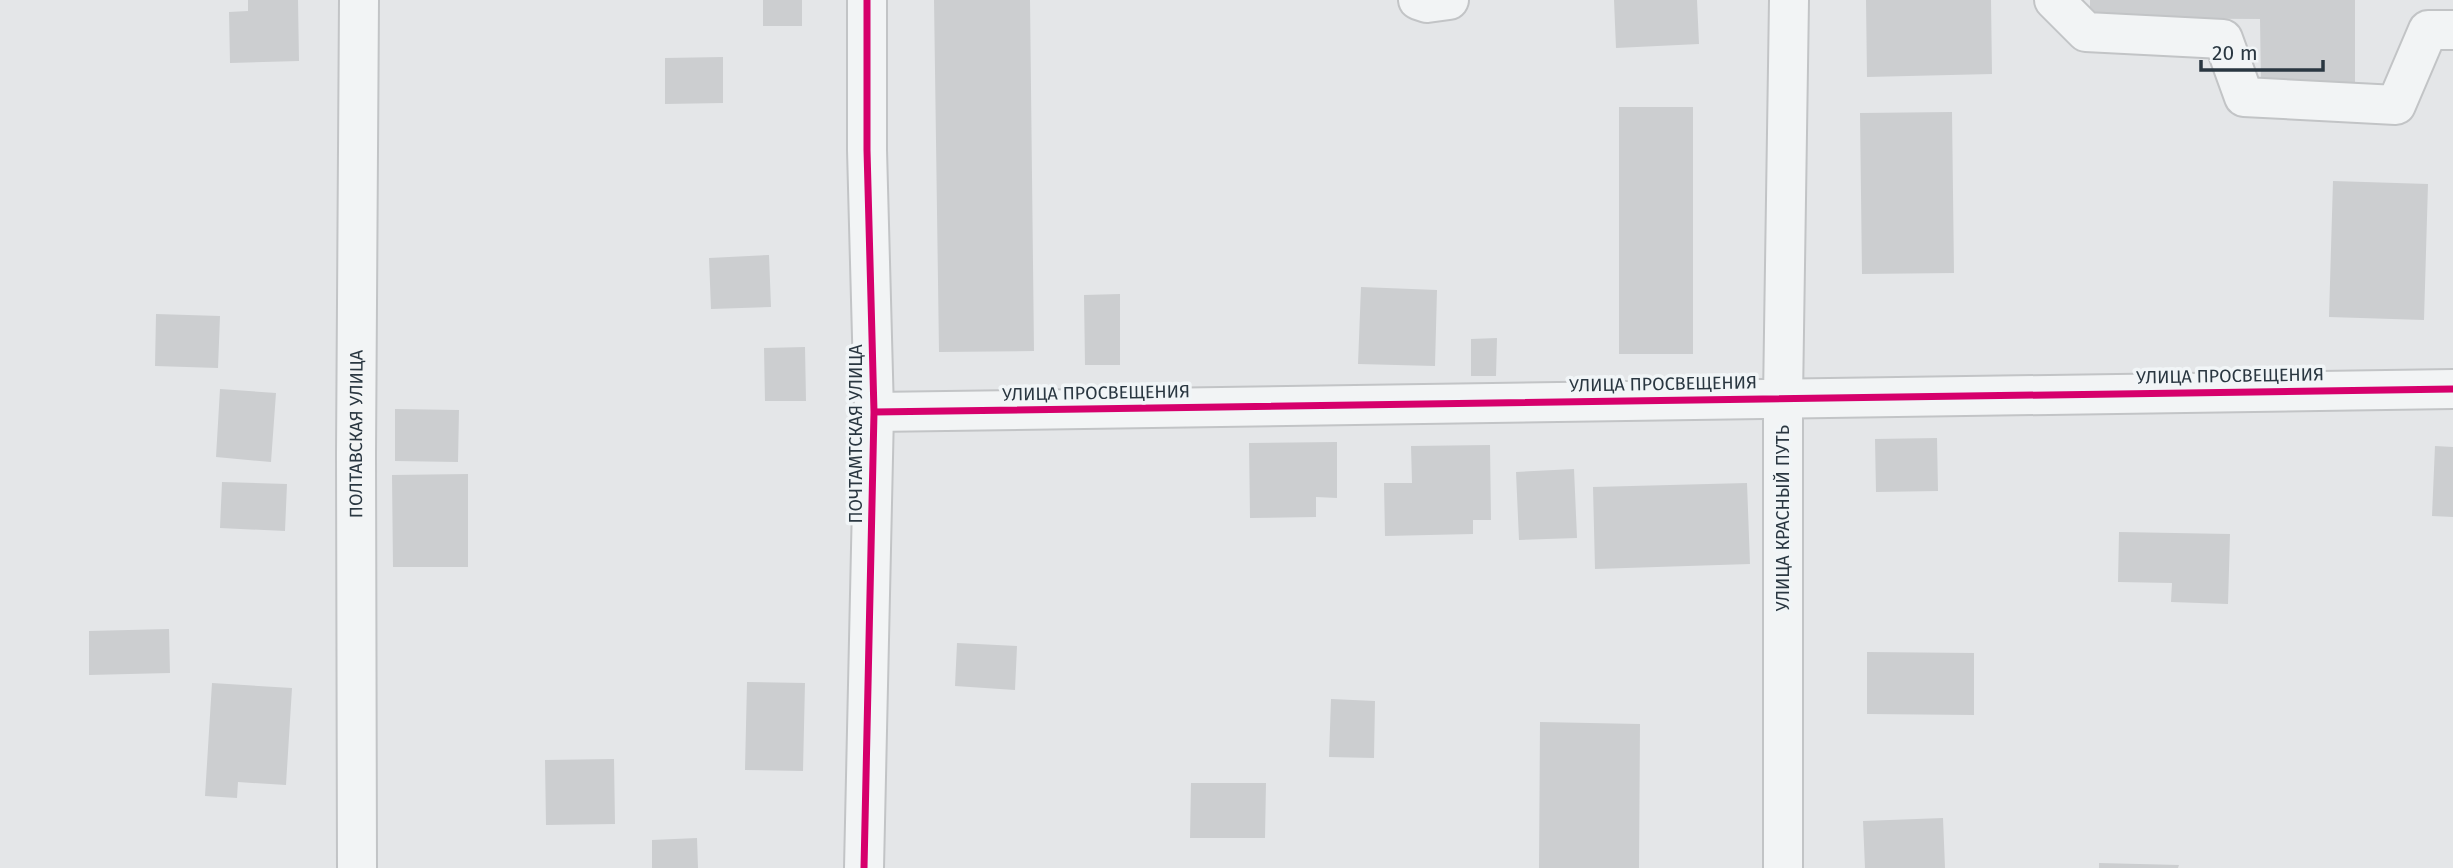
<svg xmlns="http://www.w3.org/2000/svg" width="2453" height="868" font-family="'Fira Sans',sans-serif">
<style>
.building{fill:#ccced0}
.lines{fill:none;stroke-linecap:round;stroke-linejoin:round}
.minor-casing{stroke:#c2c4c6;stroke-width:42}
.minor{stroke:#f2f4f5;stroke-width:38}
.cycleway-casing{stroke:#f1f5f7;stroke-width:11}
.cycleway{stroke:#d6006c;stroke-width:7}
.labels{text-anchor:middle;stroke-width:7;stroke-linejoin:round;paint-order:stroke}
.street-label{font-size:18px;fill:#2a3741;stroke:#f1f5f7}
</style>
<rect width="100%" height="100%" fill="#e4e6e8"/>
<!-- building -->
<path class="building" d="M248,0h50l1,61 -69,2 -1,-51 19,-1z
M763,0h39v26h-39z
M934,0h96l4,351 -95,1z
M1614,0h83l2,44 -83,4z
M1866,0h125l1,74 -125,3z
M2090,0h265v85h-94l-1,-66 -170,-1z
M723,57v46l-58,1v-46z
M1619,107h74v247h-74z
M1952,112l2,161 -92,1 -2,-161z
M2333,181l95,3 -4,136 -95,-3z
M769,255l2,52 -60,2 -2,-51z
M1361,287l76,3 -2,76 -77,-2z
M1120,294v71h-35l-1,-70z
M156,314l64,2 -2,52 -63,-2z
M1497,338l-1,38h-25v-37z
M805,347l1,54h-41l-1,-53z
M220,389l56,4 -5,69 -55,-5z
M395,409l64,1 -1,52 -63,-1z
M1937,438l1,53 -62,1 -1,-53z
M1337,442v56l-21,-1v20l-66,1 -1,-75z
M1490,445l1,75h-18v14l-88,2 -1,-53h28l-1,-37z
M2435,446l18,1v70l-21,-1z
M1574,469l3,69 -58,2 -3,-68z
M468,474v93h-75l-1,-92z
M222,482l65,2 -2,47 -65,-3z
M1747,483l3,81 -155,5 -2,-82z
M2119,532l111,2 -2,70 -57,-2 1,-19 -54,-1z
M169,629l1,44 -81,2v-44z
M957,643l60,3 -2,44 -60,-4z
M1867,652l107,1v62l-107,-1z
M747,682l58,1 -2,88 -58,-1z
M212,683l80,5 -6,97 -48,-3 -1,16 -32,-2z
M1331,699l44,2 -1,57 -45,-1z
M1540,722l100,2 -1,144h-100z
M614,759l1,65 -69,1 -1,-65z
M1191,783h75l-1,55h-75z
M1943,818l2,50h-80l-2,-47z
M697,838l1,30h-46v-28z
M2099,863l80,2 -1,3h-79z"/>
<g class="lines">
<defs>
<g id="minor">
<path d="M1418,0l9,3 22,-3"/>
<path d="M2054,0l32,32 137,7 21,58 152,8 32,-75h25"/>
<path d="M874,412l1579,-23"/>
<path id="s1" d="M357,868l-1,-414 3,-454"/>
<path d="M864,868l10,-456 -7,-262v-150"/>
<path d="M1783,868v-470l6,-398"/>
</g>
</defs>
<!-- minor casing -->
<use href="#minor" class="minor-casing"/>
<!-- minor -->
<use href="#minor" class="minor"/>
<defs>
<path id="cycleway" d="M874,412l1579,-23
M864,868l10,-456 -7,-262v-150"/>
</defs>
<!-- cycleway casing -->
<use href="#cycleway" class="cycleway-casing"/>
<!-- cycleway -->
<use href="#cycleway" class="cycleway"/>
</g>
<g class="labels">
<!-- street labels -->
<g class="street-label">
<text transform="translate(2230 376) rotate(-1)" y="6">УЛИЦА ПРОСВЕЩЕНИЯ</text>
<text transform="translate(1663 384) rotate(-1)" y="6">УЛИЦА ПРОСВЕЩЕНИЯ</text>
<text transform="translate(1096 393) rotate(-1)" y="6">УЛИЦА ПРОСВЕЩЕНИЯ</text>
<text dy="6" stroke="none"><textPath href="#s1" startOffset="434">ПОЛТАВСКАЯ УЛИЦА</textPath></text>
<text transform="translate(856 434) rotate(-90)" y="6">ПОЧТАМТСКАЯ УЛИЦА</text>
<text transform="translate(1783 518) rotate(-90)" y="6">УЛИЦА КРАСНЫЙ ПУТЬ</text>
</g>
</g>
<!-- scale -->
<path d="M2201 60v10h122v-10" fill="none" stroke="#2a3741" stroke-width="3.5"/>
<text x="2212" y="60" font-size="21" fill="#2a3741" stroke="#f1f5f7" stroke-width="5" paint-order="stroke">20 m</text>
</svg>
